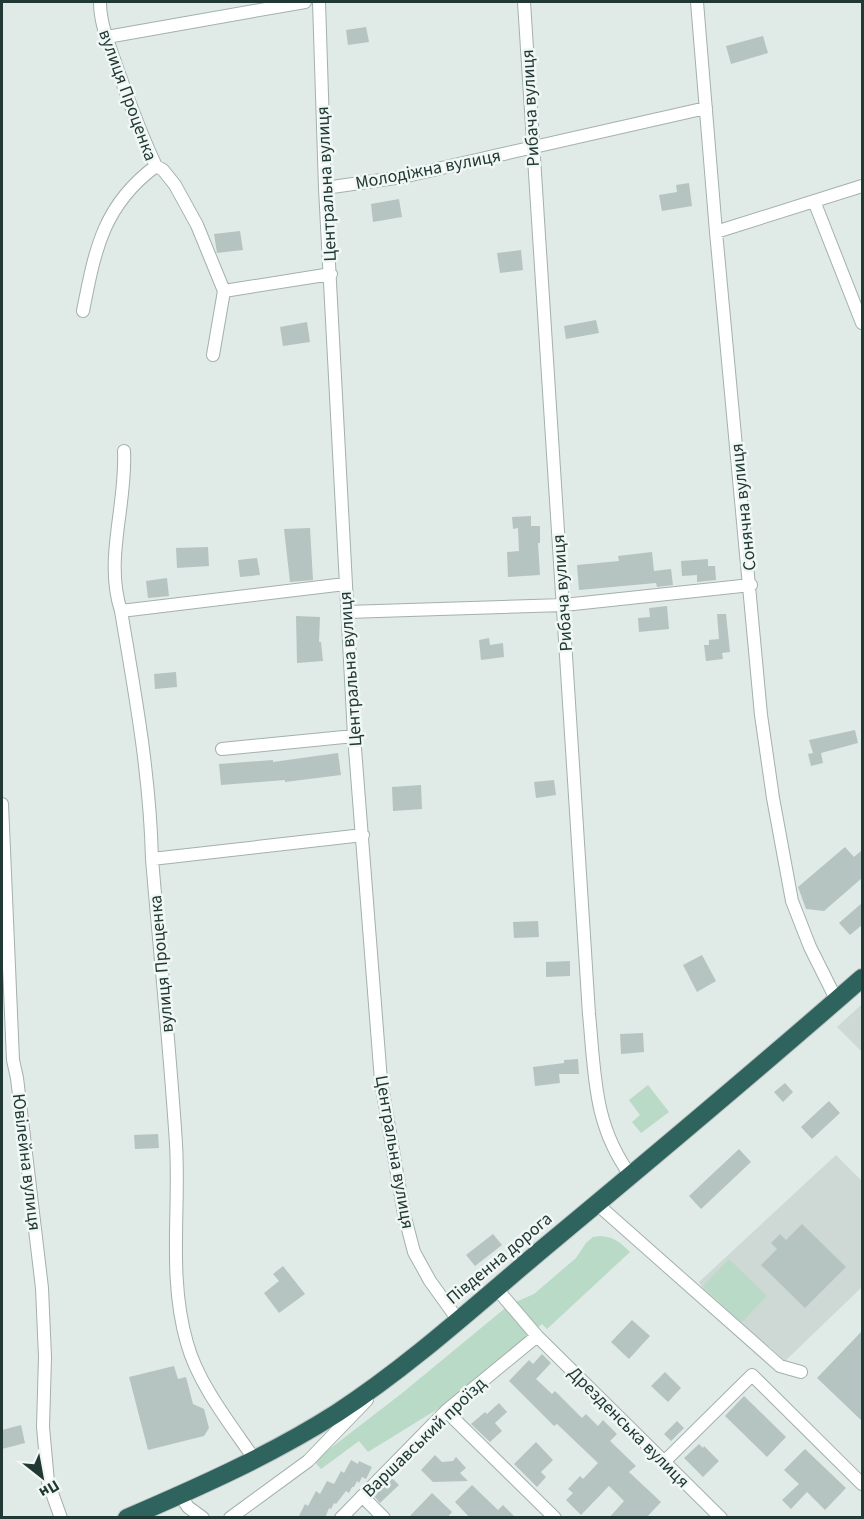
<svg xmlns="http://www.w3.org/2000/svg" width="864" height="1519" font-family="'Source Sans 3',sans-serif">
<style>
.built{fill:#ced9d5}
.green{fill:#b9dac6}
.building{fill:#b5c4c0}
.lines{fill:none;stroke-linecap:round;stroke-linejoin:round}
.minor-casing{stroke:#a3b1ad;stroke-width:14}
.highway-casing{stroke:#bcc4c2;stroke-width:20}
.minor{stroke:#fff;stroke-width:12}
.highway{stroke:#2f635e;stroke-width:18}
.labels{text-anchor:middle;stroke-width:5;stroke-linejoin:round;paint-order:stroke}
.street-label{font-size:18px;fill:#213935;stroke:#f0f7f4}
</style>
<rect width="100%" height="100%" fill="#e0eae6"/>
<!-- built -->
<path class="built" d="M862,1004v48l-25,-25z
M836,1155l26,26v106l-77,74 -15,-14 -15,-8 -49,-46 -7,-11z"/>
<!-- green -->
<path class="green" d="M648,1085l21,27 -28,21 -9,-11 8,-7 -11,-15z
M600,1236c14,1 20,6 30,16l-83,77 -5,-5 -101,83 -73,45 -9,-11 -38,28 -7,-8 87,-67 108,-89 25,-11 42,-36 10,-15 7,-6z
M729,1259l38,37 -26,27 -38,-37z"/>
<!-- building -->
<path class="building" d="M366,27l3,15 -21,3 -2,-15z
M763,36l5,17 -37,11 -5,-18z
M689,183l3,23 -30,5 -3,-16 18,-3 -1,-7z
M399,199l3,18 -29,5 -2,-18z
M240,231l3,19 -26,3 -3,-19z
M521,250l2,20 -23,3 -3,-20z
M596,320l3,13 -33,6 -2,-13z
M307,322l3,20 -27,4 -3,-19z
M531,516v10h9v17h-2l2,32 -32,2 -1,-25 12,-1 -1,-23 -5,1 -1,-12z
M310,528l3,52 -23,2 -6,-53z
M208,547l1,19 -32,2 -1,-20z
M652,552l2,19 17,-2 2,16 -16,2 -1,-4 -77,7 -2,-25 42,-4 -1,-5z
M257,558l3,17 -20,2 -2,-17z
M708,559v7h7l1,14 -19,2v-7l-15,1 -1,-15z
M167,578l2,18 -21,2 -2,-17z
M667,606l2,23 -30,3 -1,-14 12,-1 -1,-9z
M717,614h9l4,38 -8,1 1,6 -17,2 -2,-16h5v-5l10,-1z
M296,616l24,1 -1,25h2l2,19 -26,2z
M489,638l1,7 13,-2 1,14 -23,3 -2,-20z
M176,672l1,15 -22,2 -1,-15z
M855,730l3,13 -37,10 2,10 -12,3 -3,-12 5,-1 -4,-13z
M338,753l3,22 -56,7v-2l-64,5 -2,-21 54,-4v2z
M554,780l2,15 -20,3 -2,-16z
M421,785l1,24 -29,2 -1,-24z
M845,847l9,10 8,-7v28l-38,33 -18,-2 -8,-22z
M862,903v22l-12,10 -11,-12z
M538,921l1,16 -25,1 -1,-16z
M702,955l14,26 -19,11 -14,-27z
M570,961v15l-24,1v-15z
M643,1033l1,19 -23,2 -1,-20z
M578,1059l1,15h-20l1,9 -25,3 -2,-19 31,-4v-3z
M785,1083l8,9 -10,10 -9,-10z
M829,1101l11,12 -28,26 -11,-12z
M158,1134l1,14 -24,1 -1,-14z
M739,1149l12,13 -50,47 -12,-13z
M802,1224l44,43 -41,41 -44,-43 16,-16 -6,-6 9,-9 6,6z
M493,1234l9,11 -27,21 -9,-11z
M283,1266l22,28 -26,19 -15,-20 15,-12 -6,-7z
M632,1320l18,16 -21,23 -18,-17z
M862,1331v90l-45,-43z
M542,1354l9,9 -15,16 16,15 3,-3 27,27 4,-4 12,12 5,-6 14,14 -7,7 26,25 -7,6 32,30 -15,16h-37l15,-17 -15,-15 -28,29 -15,-15 7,-7 -5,-4 12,-13 3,3 15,-16 -41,-39 -3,2 -45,-45 20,-21 4,4z
M174,1366l4,13 8,-2 7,27 11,5 5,19 -5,8 -56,14 -19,-73z
M665,1372l16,16 -13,14 -17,-16z
M744,1396l42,41 -19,20 -42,-41z
M499,1403l8,9 -12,11 7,8 -12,11 -19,-18 14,-12 2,2z
M677,1421l7,7 -13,13 -7,-7z
M21,1425l4,18 -23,6v-19z
M536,1442l17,18 -12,12 5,5 -9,10 -23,-23z
M699,1444l4,4 1,-2 15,15 -16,16 -19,-19z
M805,1449l41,39 -21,22 -18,-18 -16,17 -9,-9 17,-16 -15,-14z
M435,1455l7,7 11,-1 3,-4 10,11 -6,5 8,8 -35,1 -12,-12z
M351,1460l7,4 1,-3 13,6 -6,12 -4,-2 -3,6 -2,-2 -3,6h-2l-3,6 -3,-2 -10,13 -2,-1 -3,6 -2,-1 -4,10h-27l7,-14 3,2 8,-15 4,3 7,-13 7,3 7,-13 3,2z
M392,1478l7,7 -19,18 -6,-7z
M472,1485l26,25 5,-5 13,13h-46l-15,-16z
M432,1493l20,19 -5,6h-39z"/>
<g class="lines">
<defs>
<path id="minor" d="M319,2l6,186 29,548 27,345 23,133 10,38 16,29 28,39
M524,2l65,1012c6,60 4,111 42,162
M697,2l19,230 45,483 12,83 19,103 18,46 27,54
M107,37l198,-35
M156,166l7,4 12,15 22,40 27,66 -11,64
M325,188l77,-11 304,-69
M814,201l48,122
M716,232l146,-46
M224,291l107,-17
M83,311c12,-61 20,-106 73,-145 -16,-33 -28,-67 -40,-101 -7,-21 -16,-41 -16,-63
M124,451c3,53 -20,108 -3,160 14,82 29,164 31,248 8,95 18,190 24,285 4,66 -8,134 11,199 11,41 44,82 68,117
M121,611l224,-27
M347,612l217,-7 187,-20
M222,749l132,-13
M2,804l11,256 4,18 25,210 3,69 -2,70 5,55 13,36
M152,859l211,-24
M597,1204l183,162 21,6
M496,1288l41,48 184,182
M446,1411l109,107
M665,1461l87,-86 110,109
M180,1495l8,12 15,11
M362,1496l22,22
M230,1518l78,-57 59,-61
M341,1518l105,-107 91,-75"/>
<path id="highway" d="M127,1518c72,-31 144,-63 210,-105 75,-49 141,-110 209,-167 106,-88 212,-177 316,-268"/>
</defs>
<!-- minor casing -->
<use href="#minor" class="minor-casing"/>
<!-- highway casing -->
<use href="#highway" class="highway-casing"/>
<!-- minor -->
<use href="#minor" class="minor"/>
<!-- highway -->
<use href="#highway" class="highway"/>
</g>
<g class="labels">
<!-- street labels -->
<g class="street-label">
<text transform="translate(128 95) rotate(70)" y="6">вулиця Проценка</text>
<text transform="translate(530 108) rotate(-93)" y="6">Рибача вулиця</text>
<text transform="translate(428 169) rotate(-11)" y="6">Молодіжна вулиця</text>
<text transform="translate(326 184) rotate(-93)" y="6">Центральна вулиця</text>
<text transform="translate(743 507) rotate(-96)" y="6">Сонячна вулиця</text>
<text transform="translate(562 593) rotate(-94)" y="6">Рибача вулиця</text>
<text transform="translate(350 669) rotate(-94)" y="6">Центральна вулиця</text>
<text transform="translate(161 964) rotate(-95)" y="6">вулиця Проценка</text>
<text transform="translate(395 1152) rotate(80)" y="6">Центральна вулиця</text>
<text transform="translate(27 1162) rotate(83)" y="6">Ювілейна вулиця</text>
<text transform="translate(499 1258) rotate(-40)" y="6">Південна дорога</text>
<text transform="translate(629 1427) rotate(45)" y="6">Дрезденська вулиця</text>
<text transform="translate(424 1437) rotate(-44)" y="6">Варшавський проїзд</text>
</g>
</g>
<!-- border -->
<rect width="864" height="1519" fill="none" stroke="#213935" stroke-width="6"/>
<!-- north arrow -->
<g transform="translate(42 1477) rotate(149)" stroke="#f0f7f4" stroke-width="4.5" paint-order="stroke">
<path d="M0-4.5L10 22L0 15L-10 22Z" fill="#213935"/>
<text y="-9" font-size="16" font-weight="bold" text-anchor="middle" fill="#213935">Пн</text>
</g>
</svg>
